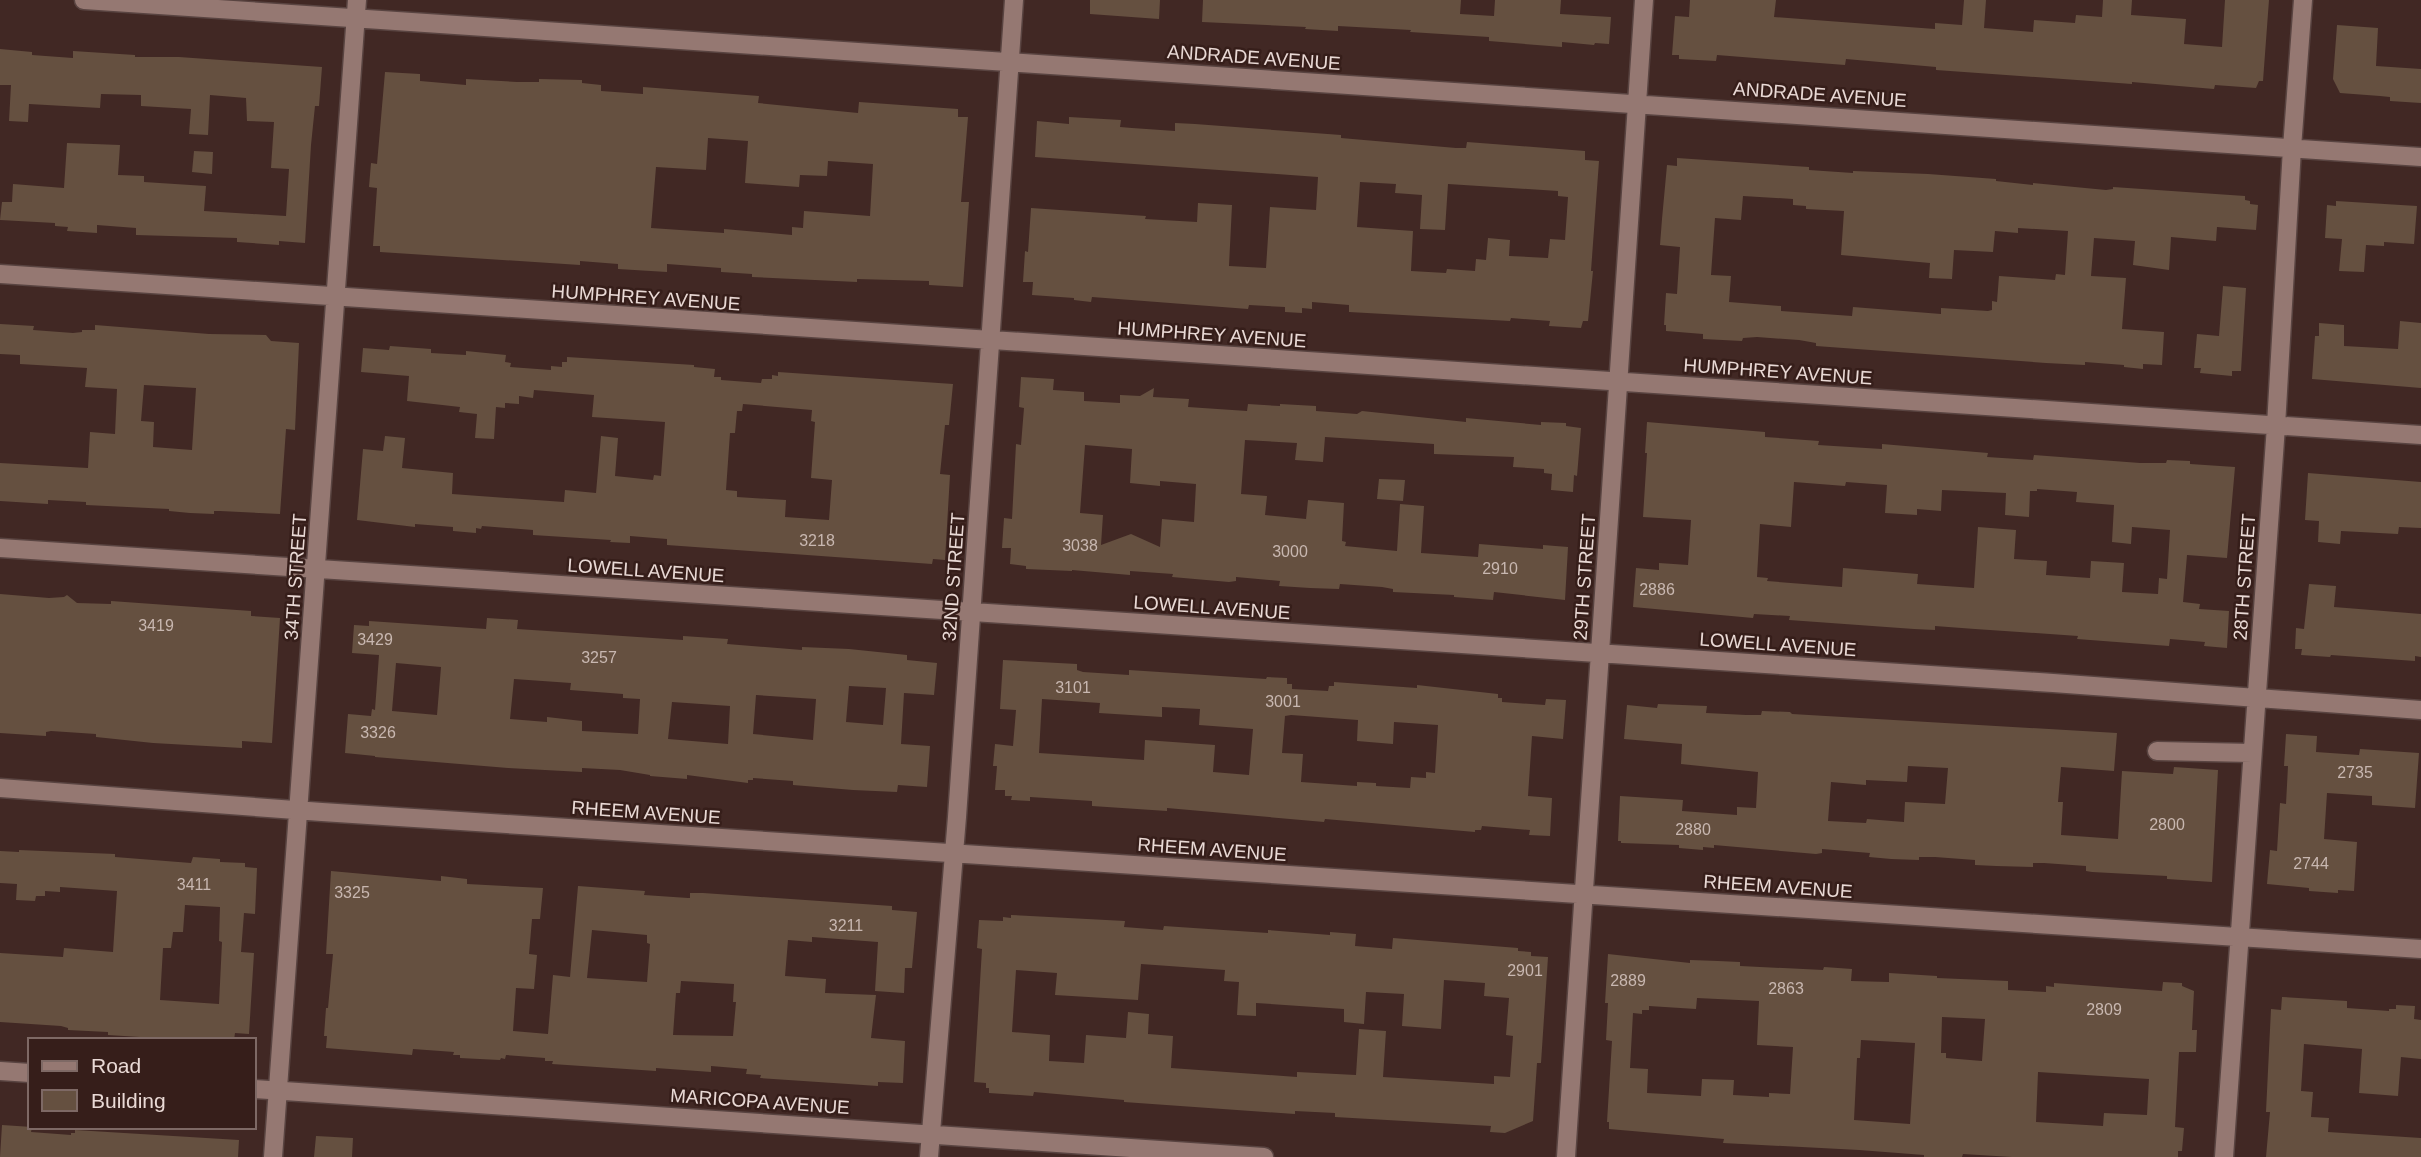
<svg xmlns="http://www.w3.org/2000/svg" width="2421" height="1157" font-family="Arial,sans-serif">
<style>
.building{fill:#655040;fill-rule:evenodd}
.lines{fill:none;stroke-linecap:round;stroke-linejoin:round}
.minor-casing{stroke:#594441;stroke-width:21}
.minor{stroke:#957872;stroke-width:18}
.labels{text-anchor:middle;stroke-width:5;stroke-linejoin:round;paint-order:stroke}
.number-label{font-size:16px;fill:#c8b7b0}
.street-label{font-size:19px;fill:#e9d9d5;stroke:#361e1a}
</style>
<rect width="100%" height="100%" fill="#412824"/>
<!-- building -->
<path class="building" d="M1090,0h70l-1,19 -69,-5z
M1203,0h258l-1,14 34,2 1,-16h66l-1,14 51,3 -2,27 -14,-1 -1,2 -32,-3v5l-73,-6v-4l-79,-5 1,-2 -73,-4v5l-33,-2 1,-2 -104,-5z
M1690,0h86l-2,17 161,12v-6l27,2 2,-25h22l-2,28 49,4 1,-12 41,3 1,-8 26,2 1,-17h29l-1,15 55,4 -2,25 38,3 3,-47h44l-6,81h-4l-3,7 -41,-3 -1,4 -82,-7v2l-196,-14v-3l-90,-8 -1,6 -128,-10 -1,6 -37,-2v-4h-7l3,-39 14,1z
M2337,25l41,3 -2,38 45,3v34l-31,-2v-4l-10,-1 -40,-3 -7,-14z
M0,49l32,3v3l41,3v-7l62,4v2h44l143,10 -3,39h-4l-4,39 -6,98 -26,-2v4l-42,-3v-4l-101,-3v-7l-39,-3v8l-30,-2 1,-4 -13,-1v-3l-55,-3 2,-18h10l1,-18 51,4 3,-45 53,2 -2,30 26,1v6l62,4 -2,25 82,5 3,-47 -18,-1 3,-46 -27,-1 -1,-23 -36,-3 -2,40 -19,-1 2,-25 -50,-3v-11l-40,-1 -1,14 -71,-4 -1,18 -19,-1 2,-36h-11z
M385,72l35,2v7l46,4v-6l51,3h22v-3l43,1v3l19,2v6l42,3v-7l116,9 -1,7 100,10 1,-11 99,7v8h10l-7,85h8l-6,85 -34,-2v-4l-72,-2v3l-105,-5v-3l-31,-2v-4l-54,-4v8l-49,-3v-5l-38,-3v4l-200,-13v-6h-7l4,-58 -8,-1 2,-24 6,1zM708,138l40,3 -3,42 54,4 1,-12 27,1 1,-15 45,3 -3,52 -66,-5 -1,17 -11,-1v8l-68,-6v4l-73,-5 5,-61 50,3z
M1069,117l52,3 -1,7 12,1 43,3v-8l20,1 146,11v3l115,10h10l1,-6 118,9v9l14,1 -8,110h2l-5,50h-5l-2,7 -32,-2 1,-5 -39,-3 -1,3 -161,-9v-7l-37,-3v7l-10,-1v5l-17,-1v-5l-36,-2 -1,4 -156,-12 -1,5 -17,-2v-2l-42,-3 1,-13h-10l2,-31 3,1 3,-44 115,8 -1,3 52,3 1,-19 34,2 -3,61 37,2 4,-61 46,3 2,-33 -283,-20 2,-36 32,3zM1360,182l36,2 -1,9 27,2 -2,34 25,1 3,-46 110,7v5l10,1 -3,43 -15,-1 -2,19 -39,-2 1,-16 -22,-2 -2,22 -10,-1 -1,12 -28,-2 -1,4 -35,-2 2,-40 -56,-4z
M194,151l19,1 -1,22 -20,-2z
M1677,158l132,9v3l44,3v-2l75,3 68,5v2l37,4v-2l73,7 7,-1v-2l132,9v4l5,1v3l8,1 -2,25 -39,-3 -1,14 -45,-4 -2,33 -36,-5 2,-24 -41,-3 -3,38 35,2 -4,51 42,3 -2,33 -19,-1v5l-19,-2v-2l-39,-3v3l-39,-2 -230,-17v-3l-17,-3 -42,-3 -14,1 -1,3 -39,-2v-5l-37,-3v-6h-2l2,-32 11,1 3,-47 -20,-2 2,-26 5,-54 10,1zM1743,196l50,3v6l13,1v3l38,2 -3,44 89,8 -1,15 23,1 2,-29 39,2 2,-21 23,2v-5l50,3 -3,44 -9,-1 -1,6 -56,-4 -2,26 -5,-1v9l-4,1 -47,-3v6l-88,-7 -1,9 -71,-5v-5l-52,-4 2,-26 -20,-1 4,-57 26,2z
M2336,201l81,5 -3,38 -30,-2v4l-18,-1 -2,27 -25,-1 3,-32 -17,-1 2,-33 9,1z
M2223,286l23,2 -5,83h-9v5l-32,-3 1,-5h-7l3,-34 22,2z
M2400,321l21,2v65l-109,-9 3,-43h4v-13l25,2v21l54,3z
M0,324l34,2 -1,4 40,3 9,-1v-2h13v-5l114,9 57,1 5,6 28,2 -4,87 -9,-1 -6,85 -60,-3h-6v3l-24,-1 -21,-2v-2l-83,-4v-3l-38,-2v4l-48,-3v-38l88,5 2,-36 25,2 2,-45 -32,-2 2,-19 -67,-4v-9l-20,-1zM144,385l52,3 -4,62 -39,-3 1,-25 -13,-1z
M390,346l41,3v4l35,2v-4l40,4 -1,7 6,1 -1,4 41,3v-4l11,1v-5h5v-5l127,8v2l21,2 -1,8h7v3l40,3 1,-4h10v-4l6,1v-4l175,12 -4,41h-4l-5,49 10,1 -5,85 -12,-1 -1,5 -265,-19v-6l-37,-3v7l-20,-1 1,-2 -78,-5v-5l-51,-4 -1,3 -5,-1v5l-23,-2v-4l-38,-3v3l-58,-7 6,-71 20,2 2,-15 20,2 -3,30 51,5 -1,21 112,8 1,-12 31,3 5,-57 17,2 -3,38 38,4 1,-5 7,1 4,-54 -73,-5 2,-22 -60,-5 -1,8 -14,-2v8l-14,-1v5l-9,-1 -2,32 -19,-1 2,-24 -18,-2 1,-5 -53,-6 2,-25 -48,-4 2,-24 26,2zM743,404l69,6 -1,11 4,1 -4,56 21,2 -3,40 -44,-3 1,-17 -49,-3v-6l-11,-1 4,-57h5l2,-22h5z
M1021,377l33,2 -1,11 31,2v9l36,2v-8l20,1 14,-8 -1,9 36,2 -1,8 59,4 1,-7 32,2v-2l36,2v5l41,3 5,-3 104,11v-4l75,7v-3l25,1v3l15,2 -4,48 -3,-1 -1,17 -22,-2 1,-16 -8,-1v-4l-31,-2 1,-10 -80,-3v-10l-109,-7 -2,25 -28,-2 2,-17 -52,-3 -4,54 26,2 -2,19 41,4 2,-19 36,3 -2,38 4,1 -1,4 52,5 3,-47 24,2 -3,47 57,4 1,-13 64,5v-4l25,2 -3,53 -71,-8 -1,8 -39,-3v-2l-61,-3v-3l-11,-2 -42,-3 -1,5 -29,-1 -31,-2 1,-5 -44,-4v4l-7,1 -57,-5 1,-3 -43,-3v4l-58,-5v1l-46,-2v-3l-16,-2 1,-16h-9l2,-30 8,1 4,-75 5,1 3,-37 -5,-1zM1085,445l47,4 -2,34 30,3v-5l36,3 -2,38 -32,-3 -2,28 -29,-13 -30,11 2,-30 -23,-2z
M1647,422l118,10v5l54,4 -1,4 64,4v-5l106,9 -1,4 46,3 1,-5 106,8h26l1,-3 23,1v3l45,3 -8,91 -40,-3 -4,47 17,2 -1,5 30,2 -2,37 -23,-2 1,-4 -35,-3 -1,7 -92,-7 1,-3 -103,-7 -40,-3v4l-21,-1 -125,-9 1,-4 -36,-2 -1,4 -120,-11 3,-39 23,2v-7l29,2 3,-45 -48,-3 4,-64h-2zM1794,482l51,4 1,-4 41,3 -2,28 32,2v-6l24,2 1,-21 64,3 -1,22 24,2 1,-26h7v-2l40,3 -1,10 38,3 -2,37 19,2 1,-17 38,3 -3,49 -8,-1 -1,16 -36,-2 2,-29 -33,-2 -1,17 -44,-3 1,-14 -33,-2 2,-29 -38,-3 -4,61 -57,-4 1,-10 -75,-6 -1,19 -75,-6 1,-3 -11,-1 3,-53 31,3z
M2308,473l113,9v46l-22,-1 -1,7 -57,-3 -1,13 -22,-2 1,-21 -14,-1z
M1379,479l26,1 -2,21 -26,-2z
M2309,584l27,2 -2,21 87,7v43l-6,-1v5l-84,-6 -1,2 -29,-2 1,-6h-7l1,-21 8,1z
M0,594l49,4 15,-1 3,-2 10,8 34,1v-3l140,10v5l29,2 -8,125 -30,-2v7l-89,-5 -57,-6v-3l-45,-3 -5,1v4l-46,-3z
M487,618l31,2 -1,9 166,11v-4l45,3 -1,5 75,6v-3l47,2 58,6v5l30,3 -3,32 -30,-2 -3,51 29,2 -3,41 -29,-2 -1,7 -44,-2 -60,-5v-4l-40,-3v2h-5v3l-61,-8v4l-37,-3v-1l-30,-5 -38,-2v4l-74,-4 -133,-11v-1l-30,-3 3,-39 23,2 1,-7 3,1 4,-55 -27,-2 2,-28 15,1v-5l117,8zM396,663l45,4 -4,48 -45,-4zM514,679l57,4 -1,7 53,4v4l17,1 -2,35 -56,-3v-10l-35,-4v5l-37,-3zM849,686l37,2 -3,37 -37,-3zM756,695l60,4 -3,41 -60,-6zM672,702l58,4 -2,38 -60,-5z
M1003,660l74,4v6l6,2 46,3v-5l137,9 1,-2 20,1v6h5v5l36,2 1,-5h5v-4l83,6v-3l81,9v4h4v4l43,3 1,-6 20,1 -3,39 -31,-3 -4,60 24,2 -2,38 -21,-1 1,-5 -48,-4 -1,4h-6v2l-150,-13 -1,3 -157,-14v3l-75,-5v-5l-62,-4v4l-19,-1 1,-4h-7v-6h-10l2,-24h-4l2,-22 18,2 3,-36 -16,-1zM1042,699l58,4 -1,10 63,4v-10l38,2 -1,16 54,4 -4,46 -36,-3 2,-27 -70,-5 -1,20 -105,-7zM1291,715l67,5 -1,21 36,3 1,-22 44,3 -3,48 -9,-1v6l-15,-1 -1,11 -34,-2v-3l-19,-1v4l-56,-4 2,-28 -21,-1 3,-37z
M1658,704l49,2 -1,7 40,2h15l1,-4 28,1 2,2 325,19 -3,38 -53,-4 -3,35h5l-2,33 57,4 4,-68 51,3 1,-7 44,3 -6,112 -45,-3v-3l-75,-4 -6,-1v-5l-42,-3h-11v4l-37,-1 -21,-1v-5l-40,-3h-16v3l-28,-1 -22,-2 1,-4 -48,-4v4l-6,1 -102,-9v3l-11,-1v3l-24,-2v-3l-58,-2v-2h-3l2,-45 63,4 -1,11 55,4v-8l19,1 2,-36 -77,-8 1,-20 -58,-5 3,-34 30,3zM1908,766l40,2 -3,36 -40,-2 -1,20 -37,-3 -1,4 -38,-2 3,-39 35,3v-5l41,2z
M2286,734l31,2 -1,16 43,3 1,-6 59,4 -4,55 -43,-3v-9l-45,-3 -3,46 33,3 -3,49 -16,-1v3l-29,-2v-3l-42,-4 3,-34 7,1 3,-48 6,1 2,-38h-4z
M19,850l96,4v3l76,6 2,-6 27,2v3l25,1v4l12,1 -2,46 -11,-1 -3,39 13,1 -5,81 -14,-1 -1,7h-47l-79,-5v-3l-40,-2v-2l-7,-2 -61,-4v-69l63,4 1,-9 49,4 4,-61 -57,-4v5l-15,-1v5h-9l-1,5 -19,-1 1,-16 -17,-1v-32l19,1zM185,905l35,2 -1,34 3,1 -3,62 -59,-4 3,-52h8l2,-16h10z
M331,871l110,10v-5l26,3v5l76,4 -3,31h-8l-3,35 8,1 -3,34 -18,-1 -3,43 35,3 5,-59 17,2 8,-91 67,5 -1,4 44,3h2v-5h13l189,13v4l25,2 -5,56h-7l-1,25 -29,-2 3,-49 -66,-5v5l-24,-2 -3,36 41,3 -1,14 51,2 -5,43 34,3 -2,42 -25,-1v4l-118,-8 1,-3 -15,-1 1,-5 -36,-3v6l-55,-4v3l-104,-7 1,-3h-8v-3l-39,-3 -1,4 -4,-1 -1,2 -40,-2v-3h-7l1,-3 -41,-3 -1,6 -86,-7 1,-12h-3l2,-28h2l5,-54h-7zM592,930l55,5v8l3,1 -3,38 -60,-4zM681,981l53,3 -1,18h3l-3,34 -60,-1 3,-42h4z
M1011,915l114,6 -1,6 39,3 1,-4 104,7v-3l62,5v-3l26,2 -1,12 37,3 1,-11 125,10v3l13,1v4l17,1 -7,106h-4l-4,58 -28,12 -15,-1 1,-6 -156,-9v-4l-40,-2v3l-171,-12v-2l-90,-8 -1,4 -44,-3v-5h-3v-5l-12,-1 8,-133 -5,-1 2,-28 24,1v-4l8,1zM1141,964l84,6 -1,11 15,1 -2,33 19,1v-13l88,6v13l20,2 2,-32 38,2 -2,32 39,3 3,-49 41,3 -1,13 25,2 -3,37 7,1 -3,41 -16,-1v8l-111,-7 3,-46 -27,-2 -3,46 -59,-3v5l-126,-9 2,-32 -25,-2 1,-20 -21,-2 -2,26 -40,-3 -2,28 -35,-2 1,-26 -38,-3 4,-62 41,3 -2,22 83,5z
M1608,954l82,9v-3l28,1 22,1v4l83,4 1,-3 28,2 -1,12 38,1v-9l48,3v2l71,3v9l38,2v-6l8,1v-4l108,8 1,-9 19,1v3l12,5 -2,39h5l-1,22h-17l-4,75 9,1 -2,23h-4v6h-166l-49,-3 -1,3h-38v-2l-65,-5 -136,-7 1,-4 -115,-10v-7h-2l5,-81 -6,-1 2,-37h-3zM1697,998l62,3 -2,44 36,2 -3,47 -21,-1v4l-36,-2 1,-15 -32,-1 -1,17 -54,-3 1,-24 -18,-1 3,-55 9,1v-4h7v-4l47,3zM1942,1017l43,2 -3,42 -36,-3v-5h-5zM1861,1040l54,3 -5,81 -56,-4 3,-62h3zM2038,1072l111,7 -2,36 -43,-2 -1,13 -67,-4z
M2282,997l65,4v7l42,3v-2h7v-4l19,1 -1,13 7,1v39l-20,-2 -3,39 -39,-3 3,-44 -58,-5 -3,47 12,1 -2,25 18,1 -1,14 93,6v19h-155l4,-45h-4l5,-103 10,1z
M2,1125l30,2 -1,5 40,3v-2h4v-3l164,10 -1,17h-238z
M316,1136l37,2 -1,19h-38z"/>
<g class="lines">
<defs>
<path id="minor" d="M84,0l2337,157
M0,274l2421,161
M0,548l2053,135 368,27
M2157,751l95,2
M0,788l322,24 2099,137
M0,1071l30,2
M254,1089l1010,68
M273,1157l84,-1157
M929,1157l28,-340 57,-817
M1566,1157l78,-1157
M2224,1157l52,-731 16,-278 11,-148"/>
</defs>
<!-- minor casing -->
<use href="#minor" class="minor-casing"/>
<!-- minor -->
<use href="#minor" class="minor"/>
</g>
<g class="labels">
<!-- number labels -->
<g class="number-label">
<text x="817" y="546">3218</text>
<text x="1080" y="551">3038</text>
<text x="1290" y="557">3000</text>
<text x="1500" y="574">2910</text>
<text x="1657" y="595">2886</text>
<text x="156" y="631">3419</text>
<text x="375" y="645">3429</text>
<text x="599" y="663">3257</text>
<text x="1073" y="693">3101</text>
<text x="1283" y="707">3001</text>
<text x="378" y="738">3326</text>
<text x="2355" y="778">2735</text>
<text x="2167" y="830">2800</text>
<text x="1693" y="835">2880</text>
<text x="2311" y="869">2744</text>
<text x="194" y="890">3411</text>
<text x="352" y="898">3325</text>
<text x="846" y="931">3211</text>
<text x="1525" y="976">2901</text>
<text x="1628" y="986">2889</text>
<text x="1786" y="994">2863</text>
<text x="2104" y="1015">2809</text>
</g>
<!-- street labels -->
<g class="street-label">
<text transform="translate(1254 57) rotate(4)" y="7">ANDRADE AVENUE</text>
<text transform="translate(1820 94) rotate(4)" y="7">ANDRADE AVENUE</text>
<text transform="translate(646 297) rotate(4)" y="7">HUMPHREY AVENUE</text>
<text transform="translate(1212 334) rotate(4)" y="7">HUMPHREY AVENUE</text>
<text transform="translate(1778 371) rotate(4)" y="7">HUMPHREY AVENUE</text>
<text transform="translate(646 570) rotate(4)" y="7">LOWELL AVENUE</text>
<text transform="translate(295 577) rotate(-86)" y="7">34TH STREET</text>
<text transform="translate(953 577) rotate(-86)" y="7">32ND STREET</text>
<text transform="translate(1584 577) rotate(-86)" y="7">29TH STREET</text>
<text transform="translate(2244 577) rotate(-86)" y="7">28TH STREET</text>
<text transform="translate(1212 607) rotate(4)" y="7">LOWELL AVENUE</text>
<text transform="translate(1778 644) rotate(4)" y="7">LOWELL AVENUE</text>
<text transform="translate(646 812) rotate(4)" y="7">RHEEM AVENUE</text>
<text transform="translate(1212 849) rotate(4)" y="7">RHEEM AVENUE</text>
<text transform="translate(1778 886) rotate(4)" y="7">RHEEM AVENUE</text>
<text transform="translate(760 1101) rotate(4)" y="7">MARICOPA AVENUE</text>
</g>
</g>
<!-- legend -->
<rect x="28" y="1038" width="228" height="91" fill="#361e1a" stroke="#7e6965" stroke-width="2"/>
<rect x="42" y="1061" width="35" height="10" fill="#957872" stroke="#7e6965" stroke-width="2"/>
<text x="91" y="1073" font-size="21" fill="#e9d9d5">Road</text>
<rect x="42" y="1090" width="35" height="21" fill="#655040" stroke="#7e6965" stroke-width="2"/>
<text x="91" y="1108" font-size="21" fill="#e9d9d5">Building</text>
</svg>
